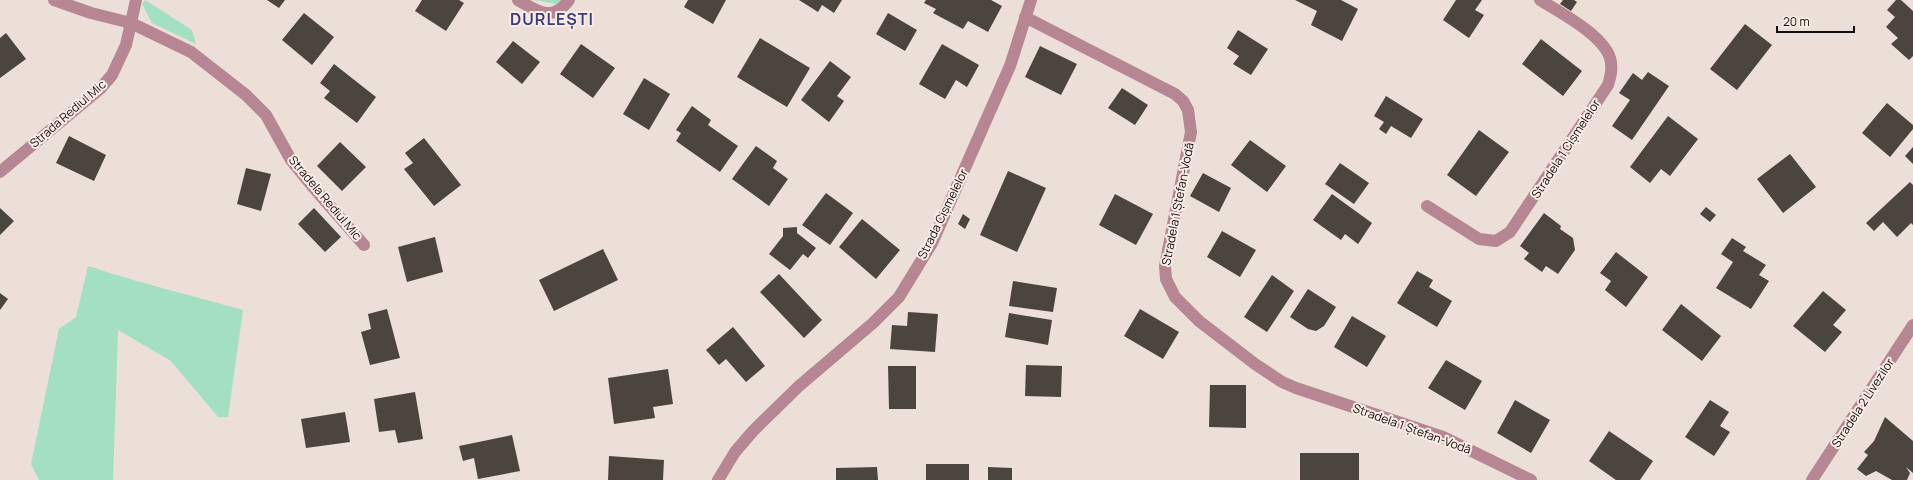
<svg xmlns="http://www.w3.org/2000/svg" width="1913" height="480" font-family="Manrope,sans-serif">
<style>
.green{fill:#a3e0c1}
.building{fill:#4c453d}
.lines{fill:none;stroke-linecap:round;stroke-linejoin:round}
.street{stroke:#b68693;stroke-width:12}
.labels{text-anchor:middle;stroke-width:4;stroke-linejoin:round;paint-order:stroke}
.street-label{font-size:12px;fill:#110d0a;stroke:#f9ece5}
.district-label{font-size:16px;font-weight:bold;letter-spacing:1px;fill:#3a3d79;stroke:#f9ece5}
</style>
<rect width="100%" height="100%" fill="#ebdfd8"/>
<!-- green -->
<path class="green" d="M145,0l47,30 4,14 -44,-21 -10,-19z
M535,0h27l-6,4z
M88,266l45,14 110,30 -15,107h-10l-47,-56 -53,-31 -5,150h-74l-8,-16 28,-135 17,-12z"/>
<!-- building -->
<path class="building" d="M267,0h18l-6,8z
M422,0h37l5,3 -18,28 -31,-20z
M688,0h38l-13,24 -29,-17z
M799,0h43l-8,13 -12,-8 -4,7z
M926,0h65l11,6 -14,26 -20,-11 -5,8 -30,-16 3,-4 -12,-6z
M1295,0h46l17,9 -16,32 -31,-16 6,-14z
M1456,0h26l-7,10 9,5 -15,23 -26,-18z
M1563,0h11l3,2 -6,9 -11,-7z
M1896,0h5l12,11v45l-4,4 -18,-16 7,-6 -12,-11 9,-10 -8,-7z
M304,13l30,24 -22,28 -30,-25z
M888,13l29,17 -12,21 -29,-17z
M1745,24l27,21 -35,45 -27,-21z
M1238,30l30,19 -17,26 -18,-11 6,-8 -12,-8z
M6,33l20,26 -26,19v-40z
M760,38l50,30 -23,39 -50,-30z
M1541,39l41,32 -19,25 -41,-32z
M513,41l27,21 -18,22 -26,-22z
M581,44l34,24 -22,30 -33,-24z
M942,44l37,21 -12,22 -11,-7 -11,19 -26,-15z
M1040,46l37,18 -16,31 -36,-18z
M830,61l21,16 -14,19 7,5 -15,21 -28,-22z
M334,64l42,33 -19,26 -33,-25 6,-7 -10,-8z
M1648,72l21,14 -37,54 -20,-14 18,-26 -11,-7 14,-20 9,7z
M644,78l26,16 -21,36 -26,-16z
M1122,88l26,17 -13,20 -27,-17z
M1386,96l37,23 -12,19 -20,-12 -5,8 -7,-5 5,-7 -10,-6z
M1887,103l26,22v4l-23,28 -28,-24z
M692,106l19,14 -3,5 30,21 -18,26 -44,-31 5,-8 -5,-3z
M1668,116l30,23 -28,37 -9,-7 -11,14 -20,-16z
M1479,130l30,22 -33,44 -29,-21z
M69,136l37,19 -12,26 -38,-18z
M424,138l37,47 -27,21 -30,-37 9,-6 -8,-10z
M1250,140l36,26 -19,26 -36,-27z
M340,142l26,25 -24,24 -25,-25z
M756,146l21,15 -4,7 15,11 -19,27 -37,-27z
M1913,147v17l-8,-8z
M1790,154l26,33 -33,26 -26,-34z
M1340,163l29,20 -15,21 -29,-20z
M246,168l25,6 -10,37 -24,-7z
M1008,171l38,17 -29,64 -37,-17z
M1203,173l28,15 -12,24 -29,-16z
M1910,182l3,3v40l-2,-2 -14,14 -14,-15 -9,9 -8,-8z
M826,193l27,20 -23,32 -28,-20z
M1115,194l38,20 -17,31 -37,-20z
M1332,194l40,29 -14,21 -13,-10 -4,6 -28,-20z
M1706,207l10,8 -6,7 -10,-8z
M0,208l14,13 -14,14z
M314,208l27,29 -16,15 -27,-28z
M1544,213l17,13 -1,3 13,9 2,12 -17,24 -12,-8 -4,6 -18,-13 5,-6 -9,-7z
M963,214l7,5 -5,10 -7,-5z
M862,219l38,31 -24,29 -37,-32z
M797,227v6l19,15 -8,10 -5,-4 -13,16 -21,-16 14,-18v-8z
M1222,231l34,19 -16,27 -33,-20z
M435,237l8,35 -36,10 -9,-35z
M1732,238l14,9 -3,4 23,14 -7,10 10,6 -18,28 -35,-21 17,-26 -12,-8z
M603,249l15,31 -64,31 -15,-31z
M1616,252l32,25 -22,30 -21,-17 6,-9 -11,-8z
M1417,271l16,9 -4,7 23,14 -15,26 -40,-24z
M779,274l43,46 -18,18 -44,-46z
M1272,275l22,16 -27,41 -23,-15z
M1013,281l44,7 -4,24 -44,-6z
M1308,289l28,18 -12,19 -8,5 -8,-2 -18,-12z
M1823,291l23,19 -13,15 9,7 -17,20 -32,-26z
M0,293l8,6 -8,11z
M1681,304l40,32 -19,25 -40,-31z
M387,309l13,49 -30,7 -9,-33 10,-3 -3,-15z
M1140,309l39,23 -16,27 -39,-23z
M908,312l30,2 -3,38 -45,-3 2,-24 15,1z
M1009,313l43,7 -4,25 -43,-8z
M1352,316l34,20 -19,31 -33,-20z
M733,327l32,39 -19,16 -20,-23 -7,6 -13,-15z
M1446,360l36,21 -17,29 -37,-22z
M1026,365l36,1 -1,31 -36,-1z
M888,366h28v43h-27z
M668,369l5,35 -20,3 2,11 -41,6 -6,-46z
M1210,385h36v43l-37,-1z
M415,392l8,47 -25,4 -3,-13 -16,2 -5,-33z
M1515,400l35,20 -19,33 -34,-20z
M1710,400l19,12 -9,14 10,6 -16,24 -29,-19z
M345,412l5,30 -44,6 -5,-29z
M1885,417l28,24v32l-7,-6 4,6 -3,7h-15l-16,-9 -10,5 -9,-7 11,-14 -4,-3 10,-11z
M1609,431l44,30 -13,19h-24l-27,-19z
M512,435l8,36 -42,8 -4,-21 -11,3 -4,-15z
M1300,453h59v27h-59z
M609,456l55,4 -1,20h-55z
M926,464h43v16h-43z
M877,467l1,13h-42v-12z
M988,467l24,1v12h-24z"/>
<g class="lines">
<!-- street -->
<path class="street" d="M54,0l37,13 40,10 60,29 55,43 20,20 25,45 22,27 51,58
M518,0c19,11 34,23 51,0
M1025,17l150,77 8,7 5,9 3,22 -26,134 1,13 9,18 24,24 56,43 27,18 14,6 147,49 88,43
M0,172l100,-83 12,-14 14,-30 10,-45
M1427,206l52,33 17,2 14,-9 98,-147c3,-9 5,-18 2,-27 -7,-23 -49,-45 -70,-58
M718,480l17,-28 18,-21 46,-45 74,-63 26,-26 33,-54 51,-116 27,-61 21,-66
M1812,480l101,-155"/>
</g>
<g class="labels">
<!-- street labels -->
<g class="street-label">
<text transform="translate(68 114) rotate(-41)" y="4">Strada Rediul Mic</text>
<text transform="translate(1566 149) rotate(-57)" y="4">Stradela 1 Cișmelelor</text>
<text transform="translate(325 198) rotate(50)" y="4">Stradela Rediul Mic</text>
<text transform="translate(1178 204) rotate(-79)" y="4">Stradela 1 Ștefan-Vodă</text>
<text transform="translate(943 214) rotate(-64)" y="4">Strada Cișmelelor</text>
<text transform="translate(1863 403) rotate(-57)" y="4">Stradela 2 Livezilor</text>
<text transform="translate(1412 429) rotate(20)" y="4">Stradela 1 Ștefan-Vodă</text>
</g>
<!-- district labels -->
<g class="district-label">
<text x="552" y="25">DURLEȘTI</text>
</g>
</g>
<!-- scale -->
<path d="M1777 26v6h77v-6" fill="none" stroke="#110d0a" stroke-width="2"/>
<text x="1783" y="26" font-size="12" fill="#110d0a" stroke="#f9ece5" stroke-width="3" paint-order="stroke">20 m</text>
</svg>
